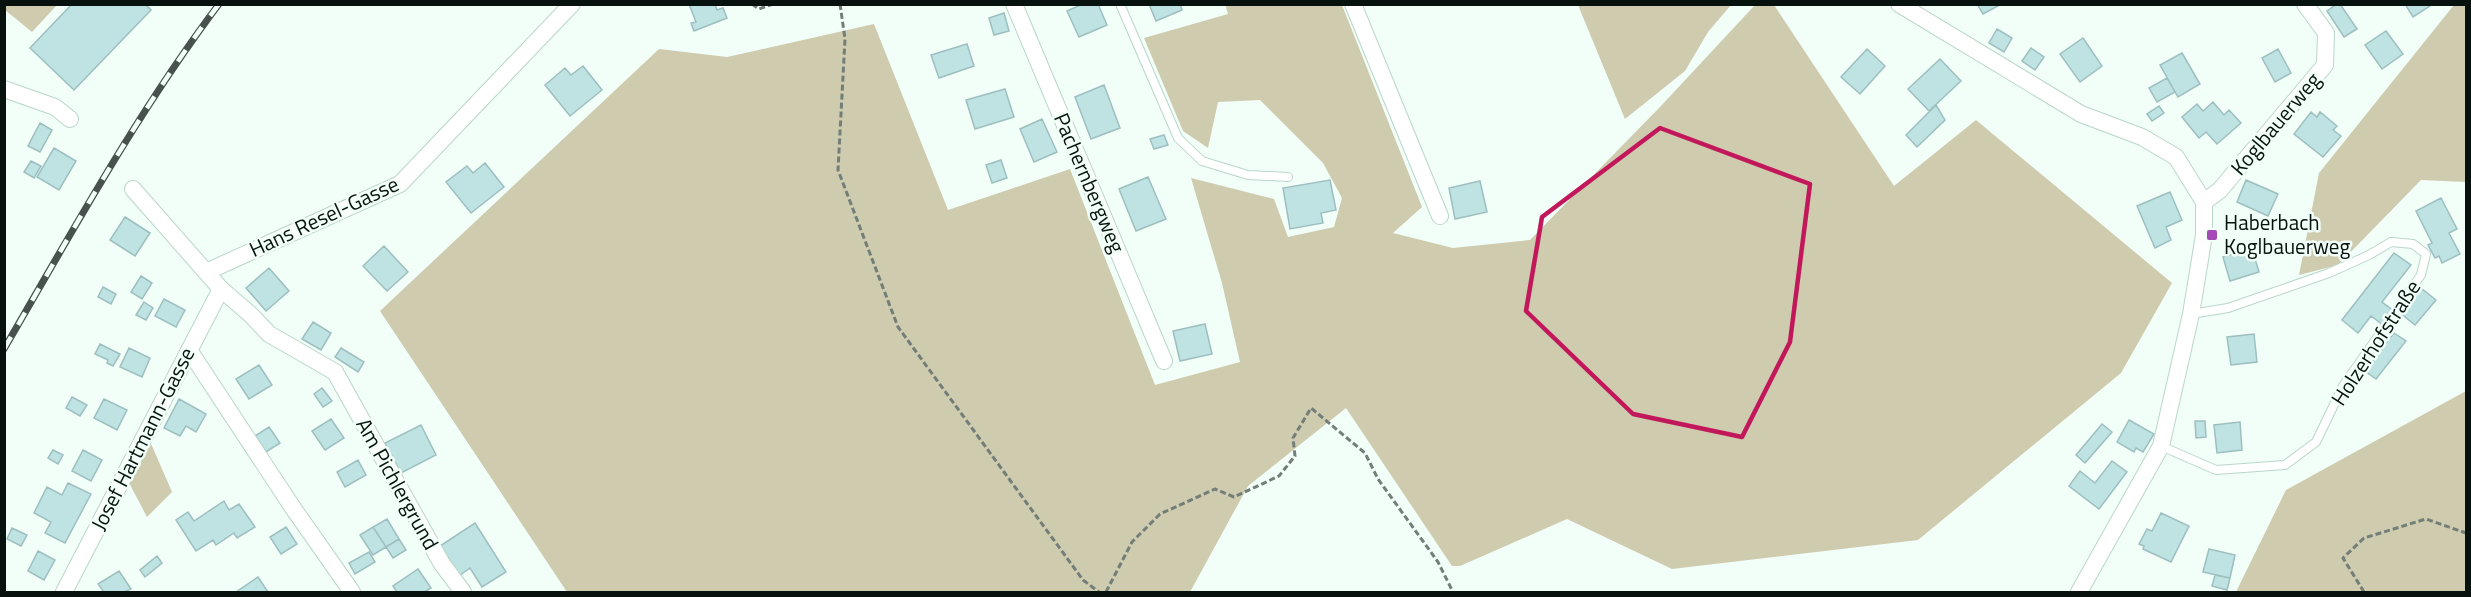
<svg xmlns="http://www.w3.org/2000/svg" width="2471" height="597" font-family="'Titillium Web',sans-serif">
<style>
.green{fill:#cecbae}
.building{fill:#bfe2e2;stroke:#9dbfbf;stroke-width:1.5}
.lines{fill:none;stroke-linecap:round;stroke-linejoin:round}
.service-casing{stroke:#b9d7c8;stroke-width:10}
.minor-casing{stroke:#b9d7c8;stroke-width:18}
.path{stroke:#737e79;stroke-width:3;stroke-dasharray:6 3;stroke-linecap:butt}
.service{stroke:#fff;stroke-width:8}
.minor{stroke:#fff;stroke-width:16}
.rail-casing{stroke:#47514d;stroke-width:7}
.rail{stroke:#f2fef8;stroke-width:4.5;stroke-dasharray:14;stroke-linecap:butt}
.marked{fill:none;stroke:#c2185b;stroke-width:4.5;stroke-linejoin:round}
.poi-dot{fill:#a44ab6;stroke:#f2fef8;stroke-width:2}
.labels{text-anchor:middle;stroke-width:5;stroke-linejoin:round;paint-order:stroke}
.street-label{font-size:21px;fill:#07110d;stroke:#f2fef8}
.poi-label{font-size:21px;fill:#07110d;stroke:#f2fef8;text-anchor:start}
</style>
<rect width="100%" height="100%" fill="#f2fef8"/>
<!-- green -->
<path class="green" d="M1225,4l117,1 80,202 -29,26 60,15 77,-8 130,-133 95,-102h19l120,181 82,-66 196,163 -51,90 -203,167 -246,29 -105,-50 -107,47h-8l-106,-158 -98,78 -58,106h-623l-187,-281 279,-262 68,8 147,-33 74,186 122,-41 85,216 85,-23 -18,-79 -31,-105 83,21 14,38 46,-10 8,-29 -19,-35 -63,-63 -42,2 -10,46 -25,-17 -39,-93 84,-24z
M4,5l1,-1 52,1 -25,27 -27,-22z
M1578,5h153l-23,27 -23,39 -60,48z
M2454,5h12v177l-45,-2 -83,85 -39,10 20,-102z
M2466,391v201h-230l50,-102z
M149,439l23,53 -25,25 -21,-40z"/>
<!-- building -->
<path class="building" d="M72,4h73l6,6 -77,80 -44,-42z
M689,4h26l2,6 6,-2 4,10 -33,13 -3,-8 5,-1z
M1083,4h15l9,21 -28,12 -12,-26z
M1149,4h31l2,6 -26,11z
M1977,4h20l1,2 -15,8z
M2337,4h3l17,25 -13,8 -17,-26z
M2405,4h28l-20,13z
M1004,13l5,18 -15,4 -5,-17z
M1997,29l15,9 -8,14 -15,-9z
M2386,31l17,23 -21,15 -17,-24z
M2083,38l19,28 -22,16 -20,-28z
M967,44l7,22 -35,12 -8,-23z
M2031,48l13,9 -9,13 -13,-9z
M1867,49l18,17 -25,28 -19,-17z
M2278,49l13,24 -16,9 -13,-24z
M2182,53l18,31 -22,13 -18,-32z
M1940,59l21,22 -32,30 -21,-22z
M583,66l19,24 -32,26 -25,-31 20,-17 6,7z
M2167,78l8,14 -18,10 -8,-14z
M1104,85l16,43 -29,11 -16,-42z
M1005,89l9,28 -39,12 -9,-29z
M2213,102l11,13 5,-5 12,13 -24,21 -11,-12 -7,6 -17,-21 15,-13 6,7z
M1936,105l9,15 -28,27 -11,-12z
M2159,106l5,7 -12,8 -5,-7z
M2311,112l6,5 3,-5 17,14 -4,4 8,6 -18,21 -29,-23z
M1042,119l15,33 -23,10 -14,-33z
M40,123l12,7 -12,22 -12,-6z
M1164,135l4,10 -14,4 -4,-10z
M54,148l22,13 -17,29 -22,-13z
M1001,160l6,18 -15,5 -6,-18z
M31,161l10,5 -7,12 -10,-6z
M485,163l19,24 -33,26 -25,-31 21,-16 6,7z
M1148,177l18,42 -30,12 -17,-42z
M1330,180l6,30 -15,3 2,10 -33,6 -7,-41z
M2246,180l32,14 -10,22 -31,-14z
M1480,181l7,31 -32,7 -6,-31z
M2170,192l12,28 -16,7 5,13 -16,8 -18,-42z
M2441,198l16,31 -8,4 11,21 -18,9 -3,-7 -4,2 -7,-13 4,-2 -16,-32z
M125,217l25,16 -15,23 -25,-16z
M384,246l24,26 -21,19 -24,-25z
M2252,249l7,23 -29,9 -7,-24z
M2394,253l17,12 -29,37 12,9 -11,14 -12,-9 -13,17 -16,-13z
M269,268l20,23 -23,20 -20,-23z
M141,276l11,7 -10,16 -11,-7z
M103,287l13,7 -5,10 -13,-7z
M2421,288l15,12 -21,25 -15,-12z
M164,299l21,11 -9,17 -21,-11z
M144,302l9,6 -7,12 -10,-5z
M313,322l18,11 -10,17 -19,-11z
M1205,324l7,30 -32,7 -7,-30z
M2394,333l12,8 -30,38 -11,-8z
M2254,334l3,28 -26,3 -4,-28z
M100,344l20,10 -7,12 -6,-3 1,-3 -13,-6z
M129,348l21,10 -8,19 -22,-10z
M341,348l23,14 -6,10 -23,-15z
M259,365l13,20 -23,14 -13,-20z
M322,388l10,13 -9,6 -9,-13z
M72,397l15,8 -7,11 -14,-8z
M104,399l23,11 -10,20 -23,-12z
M179,399l27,15 -10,18 -10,-6 -6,10 -16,-8z
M331,419l13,19 -19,12 -13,-19z
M2129,420l25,14 -11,18 -7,-4 -2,4 -17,-10z
M2195,421h10l1,16 -10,1z
M2240,422l2,28 -25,3 -3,-28z
M2102,424l10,8 -27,31 -9,-8z
M421,425l15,30 -35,18 -16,-30z
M269,427l11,16 -14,9 -11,-16z
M53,450l10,5 -5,9 -10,-6z
M83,450l19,10 -11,21 -19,-10z
M358,460l8,15 -21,12 -8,-15z
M2112,461l15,11 -28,37 -30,-23 11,-15 15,12z
M68,483l23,11 -26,49 -20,-10 6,-11 -17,-9 13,-26 15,8z
M224,501l5,9 10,-6 16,23 -18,11 -3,-5 -18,12 -3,-5 -17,11 -20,-31 12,-8 6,9z
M2161,513l28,13 -18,36 -28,-13 1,-3 -5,-2 8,-15 5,2z
M387,519l12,20 -13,8 -13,-20z
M475,523l31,49 -24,15 -12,-19 -11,8 -19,-30z
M286,527l11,17 -16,10 -11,-17z
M373,527l13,20 -13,8 -13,-20z
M12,528l15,7 -6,11 -14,-7z
M399,539l7,11 -13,8 -7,-11z
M2209,549l26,6 -5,23 -27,-6z
M38,551l17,9 -11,20 -16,-9z
M369,552l6,10 -20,12 -6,-11z
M157,556l5,7 -17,14 -5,-7z
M418,569l13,19 -7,4h-27l-4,-6z
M119,571l12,18 -7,3h-20l-6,-8z
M2215,575l15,3 -3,12 -15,-4z
M258,577l10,15h-32z"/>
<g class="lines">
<defs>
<path id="service" d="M1120,4l58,134 24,23 46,14 40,2
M2161,446l55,24 69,-5 31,-23 27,-56 78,-111 5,-21 -13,-10 -22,-2 -22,13 -40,18 -101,35 -37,6"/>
<path id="minor" d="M1014,4l150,357
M1353,4l87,212
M1899,4l182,110 61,23 34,20 28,45v33l-13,79 -30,132 -82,146
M4,89l51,18 15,12
M133,189l73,83
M2204,202l16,-12 105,-125 1,-32 -21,-29
M189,350l104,158 59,84
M64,592l157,-303
M463,592l-21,-28 -107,-192 -66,-38 -18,-19 -30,-26 -15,-17 194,-88 172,-180"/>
</defs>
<!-- service casing -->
<use href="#service" class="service-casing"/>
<!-- minor casing -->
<use href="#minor" class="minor-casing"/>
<!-- path -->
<path class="path" d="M752,4l7,5 14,-5
M840,4l5,35 -7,131 60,157 185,253 16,12
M1106,592l26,-50 28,-28 55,-25 19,8 45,-21 16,-20 -2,-18 18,-30 54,45 13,26 60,83 15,30
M2364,592l-21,-34 21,-20 62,-19 40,14"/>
<!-- service -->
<use href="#service" class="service"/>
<!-- minor -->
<use href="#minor" class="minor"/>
<defs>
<path id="rail" d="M4,349c68,-117 133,-236 215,-345"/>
</defs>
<!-- rail casing -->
<use href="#rail" class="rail-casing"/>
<!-- rail -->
<use href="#rail" class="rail"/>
</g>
<!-- marked area -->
<path class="marked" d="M1660,128l150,56 -20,158 -48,95 -109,-23 -107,-103 16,-94z"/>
<!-- markers -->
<rect class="poi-dot" x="2206" y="229" width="12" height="12" rx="3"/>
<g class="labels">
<!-- street labels -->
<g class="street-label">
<text transform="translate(2276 124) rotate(-50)" y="7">Koglbauerweg</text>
<text transform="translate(1089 183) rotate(67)" y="7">Pachernbergweg</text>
<text transform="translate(324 217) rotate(-25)" y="7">Hans Resel-Gasse</text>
<text transform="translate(2376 343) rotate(-57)" y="7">Holzerhofstraße</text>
<text transform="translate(143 439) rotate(-63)" y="7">Josef Hartmann-Gasse</text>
<text transform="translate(397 484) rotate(61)" y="7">Am Pichlergrund</text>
</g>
<!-- poi labels -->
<g class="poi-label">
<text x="2224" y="230">Haberbach<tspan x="2224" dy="24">Koglbauerweg</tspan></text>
</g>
</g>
<!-- border -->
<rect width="2471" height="597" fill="none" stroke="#07110d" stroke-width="12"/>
</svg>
